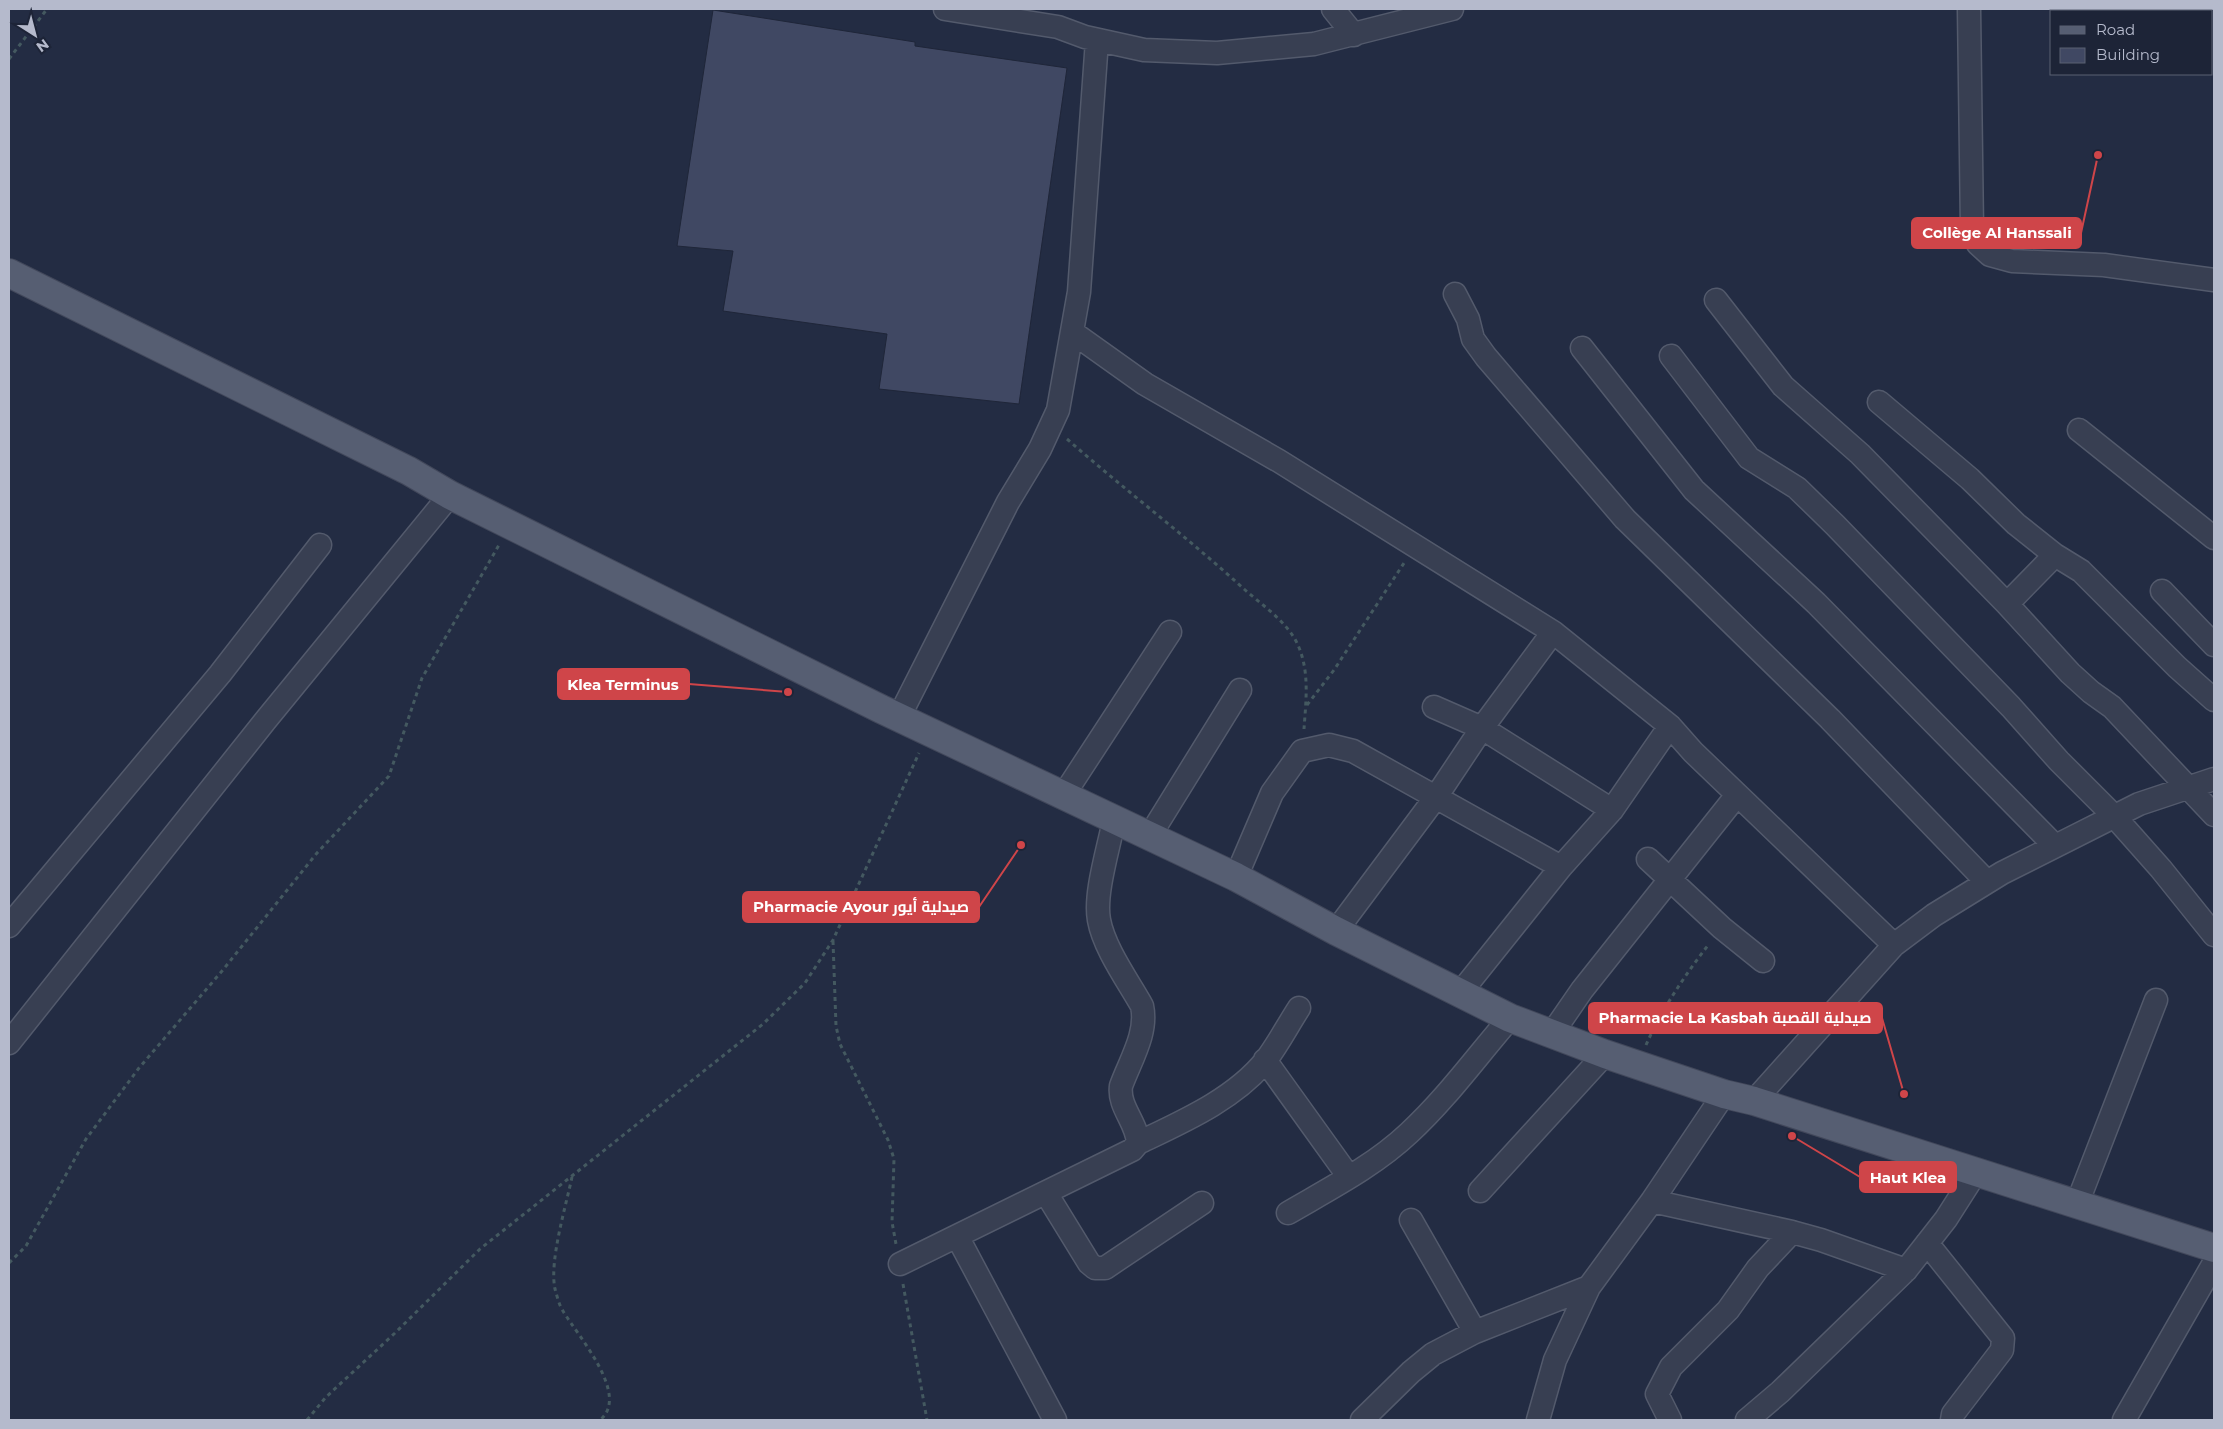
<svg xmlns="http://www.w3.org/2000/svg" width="2223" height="1429" font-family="Montserrat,Cairo,sans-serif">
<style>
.building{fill:#404863;stroke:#1f2639}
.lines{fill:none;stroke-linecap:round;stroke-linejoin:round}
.minor-casing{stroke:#535a6c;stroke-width:25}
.major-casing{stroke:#42485b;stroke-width:30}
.path{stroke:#445960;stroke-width:3;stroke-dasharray:4 4;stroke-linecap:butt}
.minor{stroke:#383f52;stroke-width:22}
.major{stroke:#565e72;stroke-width:28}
.leader{fill:none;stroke:#cf4549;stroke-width:2}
.callout-dot{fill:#cf4549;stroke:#1d2437;stroke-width:2}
.callout{fill:#cf4549;stroke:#cf4549;stroke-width:2}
.callout-label{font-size:15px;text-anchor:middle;font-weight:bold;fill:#fff}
</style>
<rect width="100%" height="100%" fill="#232c43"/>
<!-- building -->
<path class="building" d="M713,10l202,32v4l152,22 -48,336 -140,-15 8,-55 -164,-23 10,-60 -56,-5z"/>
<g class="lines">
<defs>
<path id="minor" d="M945,9l113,18 27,10 59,13 73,3 97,-9 138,-35
M1333,9l21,26
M1969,9l3,220 6,15 12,11 22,6 92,4 110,15
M1455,294l13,25 5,20 13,18 139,162 205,200 157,163
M1716,300l67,86 77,68 147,150 63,69 21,19 21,15 102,108
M1072,332l73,52 134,77 274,171 117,94 23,26 201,193
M1582,348l112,142 122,113 239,243
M1671,356l78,102 48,30 38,37 176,182 48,54 55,55 47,53 53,66
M1879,402l91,77 46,45 39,31 -48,49
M2079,430l135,108
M2055,555l26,16 96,96 37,33
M2162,591l52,54
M1434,707l48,21 130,82
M899,717l109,-215 32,-53 18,-39 21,-118 18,-252
M1063,796l107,-164
M1149,837l91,-147
M1648,859l74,69 41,33
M1236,877l36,-84 30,-42 27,-6 24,6 208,116
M9,926l211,-252 100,-129
M1336,931l100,-134 46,-69 71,-96
M1461,992l100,-125 51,-57 58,-84
M1551,1035l31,-45 155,-195
M9,1043l256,-322 185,-226
M1265,1060l84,117
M1754,1101l140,-156 40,-30 68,-42 137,-69 75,-25
M1138,1143c44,-21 97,-44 128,-83 12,-16 22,-35 33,-52
M1480,1191l125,-137
M1046,1193l43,70 6,5h10l97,-65
M1652,1201l140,31 29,8 85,30
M2077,1204l79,-204
M1288,1213c41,-24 86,-47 121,-80 37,-34 68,-77 101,-115
M1411,1220l64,112
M957,1236l98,184
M1927,1243l76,95 -1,12 -49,64 -1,6
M900,1264l232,-114 6,-7c-1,-21 -20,-36 -17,-57 9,-25 27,-53 21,-80 -14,-25 -38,-58 -43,-86 -5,-26 10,-73 15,-100
M1362,1420l49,-48 22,-18 42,-22 114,-45
M1538,1420l17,-60 34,-73 63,-86 72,-107
M1670,1420l-13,-26 14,-27 57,-57 30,-42 34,-36
M1747,1420l33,-28 126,-122 40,-51 30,-47
M2124,1420l90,-157"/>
<path id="major" d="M9,273l400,198 41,24 431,214 355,168 100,54 174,87 95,36 119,40 30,7 460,147"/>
</defs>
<!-- minor casing -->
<use href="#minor" class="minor-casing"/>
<!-- major casing -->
<use href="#major" class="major-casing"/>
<!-- path -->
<path class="path" d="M9,59l38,-50
M1067,439c58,51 120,98 177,150 18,16 42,32 53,54 13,27 9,57 7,86
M1307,705l27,-35 70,-107
M833,941l3,85 4,18 48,96 6,19 -2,63 4,22
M1646,1045c16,-36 39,-70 63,-101
M572,1177c-6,29 -23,84 -17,112 2,7 4,16 8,22 14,24 68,84 37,109
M9,1263l17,-17 60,-107 53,-71 83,-97 95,-118 72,-77 33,-98 77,-133
M903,1284l24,136
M307,1420l19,-23 69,-64 85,-84 283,-225 42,-41 28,-43 86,-187"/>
<!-- minor -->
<use href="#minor" class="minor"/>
<!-- major -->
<use href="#major" class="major"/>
</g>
<!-- callouts -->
<path class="leader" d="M2098 155L2081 233M788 692L689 684M1021 845L979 907M1904 1094L1882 1018M1792 1136L1860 1177"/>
<g class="callout-dot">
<circle cx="2098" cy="155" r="5"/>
<circle cx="788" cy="692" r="5"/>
<circle cx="1021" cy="845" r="5"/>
<circle cx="1904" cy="1094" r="5"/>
<circle cx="1792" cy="1136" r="5"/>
</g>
<g class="callout">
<rect x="1912" y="218" width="169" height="30" rx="5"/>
<rect x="558" y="669" width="131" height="30" rx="5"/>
<rect x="743" y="892" width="236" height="30" rx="5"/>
<rect x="1589" y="1003" width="293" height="30" rx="5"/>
<rect x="1860" y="1162" width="96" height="30" rx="5"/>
</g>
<g class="callout-label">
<text x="1997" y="238">Collège Al Hanssali</text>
<text x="623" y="690">Klea Terminus</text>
<text x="861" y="912">Pharmacie Ayour صيدلية أيور</text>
<text x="1735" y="1023">Pharmacie La Kasbah صيدلية القصبة</text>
<text x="1908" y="1183">Haut Klea</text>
</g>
<!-- border -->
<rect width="2223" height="1429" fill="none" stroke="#b5bacc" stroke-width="20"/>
<!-- legend -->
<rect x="2050" y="10" width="162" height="65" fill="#1d2437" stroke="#5a6073"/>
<rect x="2060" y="26" width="25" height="8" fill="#565e72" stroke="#5a6073"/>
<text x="2096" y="35" font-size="15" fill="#b5bacc">Road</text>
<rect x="2060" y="48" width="25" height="15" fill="#404863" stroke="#5a6073"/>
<text x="2096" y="60" font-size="15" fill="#b5bacc">Building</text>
<!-- north arrow -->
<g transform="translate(35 35) rotate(144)" stroke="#1d2437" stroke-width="4" paint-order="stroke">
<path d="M0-4L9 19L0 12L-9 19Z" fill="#b5bacc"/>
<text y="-8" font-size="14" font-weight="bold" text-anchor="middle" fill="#b5bacc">N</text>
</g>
</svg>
